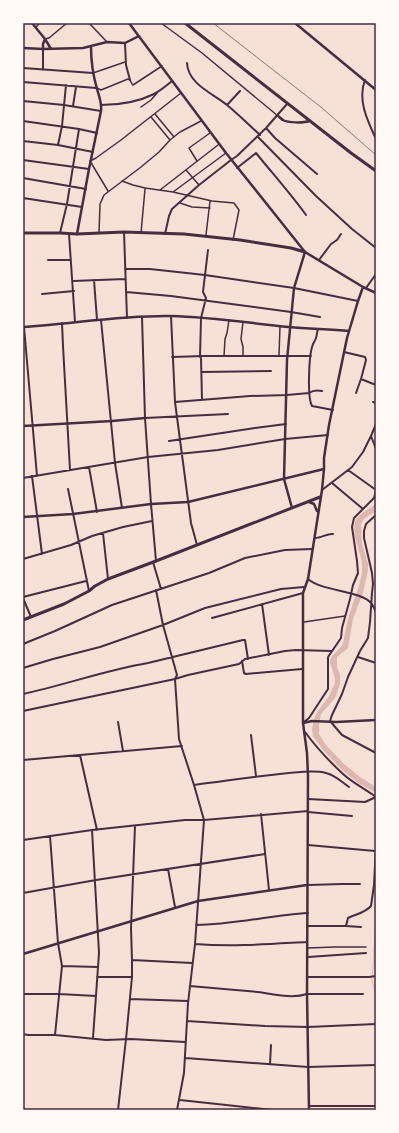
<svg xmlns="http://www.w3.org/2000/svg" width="399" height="1133" font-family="'Nunito Sans',sans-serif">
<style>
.water{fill:#dcb8b0}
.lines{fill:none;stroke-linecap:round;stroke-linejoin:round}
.stream{stroke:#dcb8b0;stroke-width:1}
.pedestrian{stroke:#4a2c40;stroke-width:1.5}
.minor{stroke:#4a2c40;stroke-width:2}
.tertiary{stroke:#4a2c40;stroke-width:2.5}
.secondary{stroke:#4a2c40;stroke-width:3}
.rail{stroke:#8f747c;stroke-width:1}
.neatline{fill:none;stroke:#4a2c40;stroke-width:1.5}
</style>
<rect width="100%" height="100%" fill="#f7e1d7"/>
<!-- water -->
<path class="water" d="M376,504v7l-12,8 -3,5 1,19 6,21v6l-5,23 -10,26 -5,29 -11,9v10l3,8v9l-5,14 -14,16 -2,11v9l7,11 17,18 17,14 16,10v6l-18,-10 -17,-14 -18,-19 -10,-14 -1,-7 3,-13 5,-8 9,-12 6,-13v-5l-5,-15 1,-6 11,-11 1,-3c2,-9 3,-18 6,-27 4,-15 11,-29 13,-45 2,-16 -11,-32 -7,-49 2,-7 15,-14 21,-18z"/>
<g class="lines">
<!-- stream -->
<path class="stream" d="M376,919l-4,61 4,17"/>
<!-- pedestrian -->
<path class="pedestrian" d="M89,23l18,19
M161,23l41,30 76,63
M36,27l4,-4
M45,39l4,-1 18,-15
M93,73l32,-11
M97,88l4,2 27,-11 2,1 2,4 1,1 29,-19
M141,107l10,-7 6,-7
M155,114l19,23
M151,117l19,23
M197,161l-8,-13 21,-15
M186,170l13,15
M122,181l11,4 12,3 28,4 39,9 22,2 5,7 -6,30
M160,190l58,-45
M108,191l-18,-30 6,-3 25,-18 60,-47
M173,192l53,-39
M180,203l12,4 18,1
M99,233l1,-29 4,-9 37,-28 18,-15 11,-12 10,-8 21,-11
M141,233l4,-44
M206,235l4,-34
M224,356l1,-17 2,-6 2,-13
M243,356v-9l-2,-8 2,-17
M279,356l1,-30
M304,622l41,-6
M307,948l28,-1h31"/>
<!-- minor -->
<path class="minor" d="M125,43l1,22 4,15
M187,63c1,21 25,30 40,42 11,9 22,20 33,30
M23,68l70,5
M43,70v-21
M365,80c-8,20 3,42 11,59
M23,82l73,6
M23,101l41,4 37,6
M101,105c18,0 37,-3 53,-11 6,-3 12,-8 18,-13
M227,105l13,-14
M73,106l3,-19
M23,121l56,8 18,4
M266,128l9,10 42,36
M258,137l58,59 36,33 24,19
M23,141l35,4 35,7
M58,145l4,-19 4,-41
M23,160l66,9
M237,168l19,-15c17,21 35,41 50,62
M23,178l63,11
M23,198l59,9
M124,232l3,86
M60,233l7,-29 12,-75
M69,234l6,88
M165,234l4,-18 3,-7 27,-24 32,-25 6,-4 29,-28 21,-24
M48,260h22
M319,260l12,-16 6,-4 4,-6
M125,269h25l55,6 89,13 64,13
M94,280l3,40
M73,281l52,-2
M366,288l10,-14
M126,292l45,4 120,16 29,5
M42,294l32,-3
M171,316l4,86 16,121 6,22
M142,317l3,101 6,86 5,57
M101,320l14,143 7,45
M62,323l1,23 7,124
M24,327l13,149
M318,329c-1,2 -1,6 -2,9 -1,3 -3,5 -4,9 -3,10 -5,51 0,59l21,4
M344,352l21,5 1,3 -5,19 -5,14
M172,357l32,-1h107
M202,372l69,-1
M361,379l15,6
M202,400l-1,-42 -1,-1 1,-39 5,-20 -3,-6 5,-42
M175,402l75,-6 37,-1 22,-2c4,-3 8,-3 13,-2
M373,402l3,1
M145,418l83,-4
M371,436l5,13
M169,441l86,-13 31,-4
M89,467l8,45
M348,470l28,20
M32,476l10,78
M23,478l125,-21 70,-7 67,-11 43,-4
M332,483l31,26
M68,489l21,102
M322,490l30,-23 11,-15 8,-16 5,-12
M376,515l-10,9 -2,7v7l8,35 1,11 -1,9 -2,29 -2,16 -8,13 -12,26 -6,17 -10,21 -2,6 12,14 34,18
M103,533l5,46
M315,538c6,0 13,-5 18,-4
M23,559l48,-14 21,-9 31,-9 29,-6
M153,562l8,27
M308,579c15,13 53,11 64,25 1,2 3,6 4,8
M156,590l7,35 14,50 -2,4 4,60 15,46 10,35 -9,124 -7,59 -4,70 -7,37
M23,597l63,-16
M23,598l8,19
M262,604l7,51
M212,618l91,-25
M23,644l32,-13 57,-26 97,-32 36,-15 40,-8 27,-1
M358,657l18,6
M242,661l2,12 2,1 56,-5
M23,668l30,-9 47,-12 63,-22 42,-17 76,-19 23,-2
M23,694c42,-9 83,-24 125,-31l95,-23h2l3,19
M23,711l152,-32 13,-4 51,-11 6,-5 40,-8 11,-1 36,1
M118,722l5,29
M304,722l5,-4 19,-29v-32l13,-19 1,-10 8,-29 3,-14 5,-12 -1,-12 -5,-34 2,-9 20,-20 2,-7
M305,732c11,15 24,29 38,42 10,9 22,15 33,23
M251,735l5,41
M80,755l17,75
M23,760l159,-14
M194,785c32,-4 63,-9 95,-12 12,-1 26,-3 37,0 9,2 16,9 23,14
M308,799l57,3 11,-5
M308,812l44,4
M261,814l8,76
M92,830l7,123 -6,85
M50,836l8,107 4,23 -7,69
M23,840l69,-10 93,-10h19l104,-9
M308,845l67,6
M168,869l7,38
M308,885l34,-1h18
M23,893l73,-13 169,-26
M196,925c37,0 74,-10 112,-12
M307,926h39l15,1
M346,926l2,-8c8,-4 17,-5 23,-12l3,-21 2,-40
M195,944c37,3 75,0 112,-2
M308,957l58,-4
M132,960l60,3
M62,966l36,1
M97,977h35
M308,977h61l7,-1
M190,986c23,2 45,4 68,6 15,2 34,7 49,2h56
M23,994h36l37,2
M130,999l58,2
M187,1021l78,5 43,1 68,-3
M23,1034l5,1h27l51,5 25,-1 54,3
M185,1058l123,9 68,-2
M270,1064l1,-19
M180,1100l93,10
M309,1106h67
M118,1110l8,-71 6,-62v-17l-1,-32 4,-102"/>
<!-- tertiary -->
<path class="tertiary" d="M32,23l13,16 6,10
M129,23l97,130 79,99 58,35 13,6
M295,23l81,67
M23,48l20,1 40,-1 24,-6 18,1 14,-7
M43,49v-5l2,-5
M278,116c2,1 3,3 5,4 5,3 21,3 26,1
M77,234l12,-65 12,-58c1,-8 -2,-15 -4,-22 -4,-14 -6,-28 -6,-42
M23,327c49,-3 98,-12 148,-11 39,1 78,7 118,11 20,2 40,2 60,4
M23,426l89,-5 33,-3
M309,502l5,2 3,7
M292,508l-8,-29 3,-119 7,-72 11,-36
M23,517l50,-3 78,-10 37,-2 136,-33
M303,723l9,-2 24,1 40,-2
M23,954l175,-53 109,-16
M309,1110l-2,-116 1,-218 -1,-23 -4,-30v-130l5,-14 14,-89 2,-21v-11l5,-33 18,-87 11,-37 5,-14"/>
<!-- secondary -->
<path class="secondary" d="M185,23l166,130 25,18
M23,233h37l17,1 47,-2 60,2 56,6 51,8 14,4
M23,620l41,-16 25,-13 6,-5 13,-7 48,-18 164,-64"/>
<!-- rail -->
<path class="rail" d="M213,23l109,85 54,47"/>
</g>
<!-- border -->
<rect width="399" height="1133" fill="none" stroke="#fffaf5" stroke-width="48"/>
<rect x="24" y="24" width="351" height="1085" class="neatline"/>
</svg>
